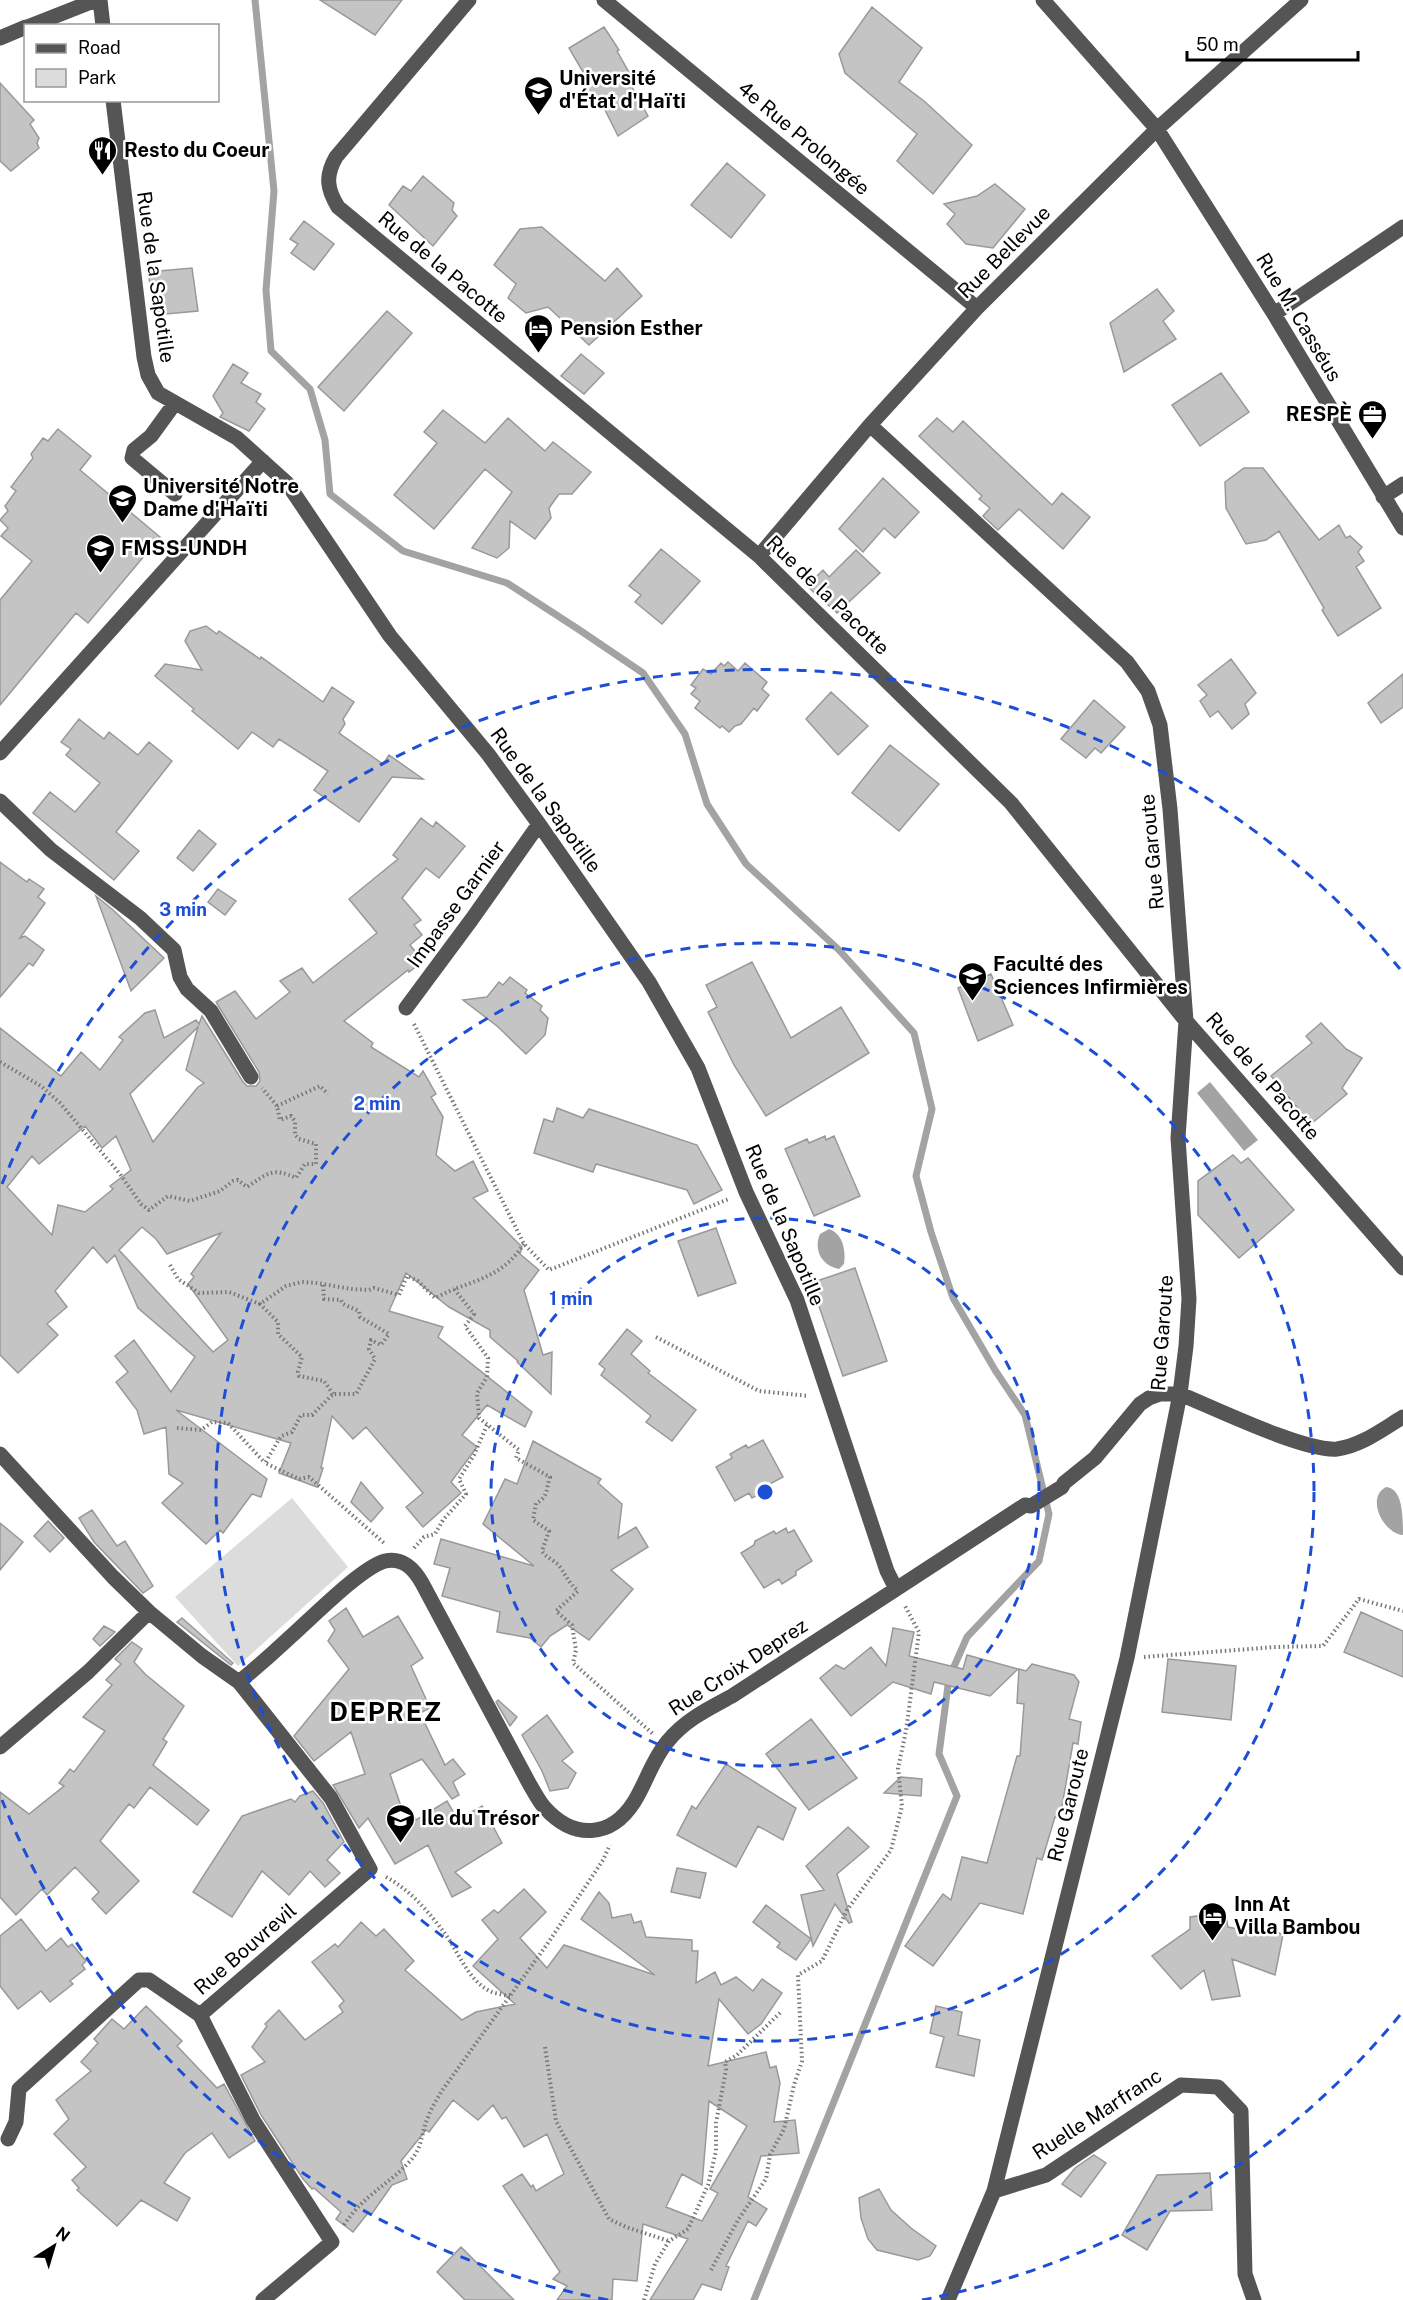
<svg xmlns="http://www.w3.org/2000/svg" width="1403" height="2300" font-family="'Public Sans',sans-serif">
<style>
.green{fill:#dcdcdc}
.water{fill:#a3a3a3}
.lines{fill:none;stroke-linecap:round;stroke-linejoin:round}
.stream{stroke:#a3a3a3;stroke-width:7}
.building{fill:#c4c4c4;stroke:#999;stroke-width:1.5;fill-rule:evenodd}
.path{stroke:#777;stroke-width:4;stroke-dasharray:1.5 3;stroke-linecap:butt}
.minor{stroke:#555;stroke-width:15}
.ring{fill:none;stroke:#1d4ed8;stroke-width:3;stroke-dasharray:10 8}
.labels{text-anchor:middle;stroke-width:5;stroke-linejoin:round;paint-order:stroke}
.poi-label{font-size:20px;font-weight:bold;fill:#000;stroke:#fff;text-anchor:start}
.street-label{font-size:20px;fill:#000;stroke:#fff}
.district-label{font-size:26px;font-weight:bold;letter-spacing:1.5px;fill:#000;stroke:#fff}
.centre{fill:#1d4ed8;stroke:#fff;stroke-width:3}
.ring-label{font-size:18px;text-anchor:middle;font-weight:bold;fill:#1d4ed8;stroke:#fff;stroke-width:5;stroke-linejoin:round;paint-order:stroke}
</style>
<rect width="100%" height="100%" fill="#fff"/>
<!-- green -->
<path class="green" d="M292,1498l56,69 -110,99 -63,-69z"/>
<!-- water -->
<path class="water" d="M1210,1082l48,58 -14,11 -47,-58z
M829,1229c14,5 17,21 15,35l-5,5c-17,-3 -26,-19 -19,-35z
M1386,1487c17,1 17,30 17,48 -19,-1 -38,-37 -17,-48z"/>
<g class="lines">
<!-- stream -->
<path class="stream" d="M255,0l19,191 -8,99 5,61 39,38 15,51 5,54 73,57 104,32 71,46 65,44 42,61 22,70 39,60 93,86 75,83 18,76 -16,67 15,56 22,66 42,72 30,45 24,99 -10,47 -72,76 -18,41 -10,76 18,42 -203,504"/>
</g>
<!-- building -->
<path class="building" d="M320,0h82l-27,35z
M872,7l50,41 -23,34 25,19 48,44 -39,49 -36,-33 20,-27 -72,-61 -6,-19z
M604,27l15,23 -2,1 18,32 -4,2 17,31 -30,20 -16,-32 -8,4 -12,-21 8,-3 -21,-36z
M0,83l34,37 -4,4 9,14 -2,5 2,5 -28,23 -11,-10z
M727,163l38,32 -34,43 -40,-33z
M423,176l31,27 -2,7 5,6 -24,30 -44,-41 14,-19 8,5z
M995,184l30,25 -32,39 -27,-4 -19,-20 8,-10 -11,-10 33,-8z
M304,221l30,23 -20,26 -23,-17 7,-9 -8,-5z
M542,227l63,54 12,-13 25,28 -53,49 -41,-38 -22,6 -18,-15 8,-14 -22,-19 26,-36z
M192,268l6,43 -43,4 -7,-43z
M1157,289l17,22 -11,10 13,18 -52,33 -14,-49z
M387,311l25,22 -68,78 -26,-24z
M581,354l23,19 -20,21 -23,-18z
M233,364l15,9 -7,10 20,11 -5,8 9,7 -16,22 -29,-14 3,-4 -10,-17z
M1221,373l28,39 -49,34 -28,-41z
M443,410l42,33 23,-25 37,33 8,-9 38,30 -19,22h-13l-10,14 2,10 -16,21 -25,-18 -1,27 -12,10 -25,-10 40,-56 -27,-23 -51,60 -40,-34 43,-52 -13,-11z
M937,418l16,14 10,-11 89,84 10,-12 28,24 -27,32 -44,-40 -21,21 -15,-14 7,-8 -11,-9 3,-3 -63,-60z
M58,429l33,27 -11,14 80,67 -72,86 -12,-10 -76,92v-105l32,-39 -31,-25 7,-8 -8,-8 8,-9 -3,-5 11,-15 -5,-4 22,-29 -2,-4 12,-16 5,3z
M1244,468h19l56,72 20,-15 7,13 4,-2 12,11 -4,5 6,9 -8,6 25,41 -43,28 -16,-26 2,-2 -45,-77 -13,9 -20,4 -20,-36 -1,-26z
M883,478l36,34 -24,26 -11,-10 -21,24 -24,-23z
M661,549l39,32 -38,43 -27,-22 6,-7 -12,-9z
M856,550l24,23 -43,40 -30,-27 16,-16 6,7z
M206,626l11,8 2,-3 41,28 1,-2 62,45 9,-15 22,15 -11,17 2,5 -6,9 44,31 6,-9 34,24 -31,-2 -33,45 -45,-32 14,-19 -49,-32 -6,8 -21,-15 -14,17 -46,-38 2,-2 -39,-33 10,-12 37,6 -17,-29 5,-10z
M1231,659l25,34 -11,11 4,10 -17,15 -14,-18 -8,6 -10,-16 7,-6 -9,-10z
M728,662l10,9 7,-8 22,19 -5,7 7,6 -12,16 -3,-3 -13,16 -6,2 -6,6 -7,-6 -2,2 -25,-20 5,-7 -9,-7 5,-6 -5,-3 12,-16 8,5 10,-11 3,3z
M1403,674v33l-22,16 -13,-20z
M831,692l37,34 -30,29 -32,-36z
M1094,700l31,27 -24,26 -6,-5 -9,10 -25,-19z
M79,719l25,20 5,-7 29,23 11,-13 23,19 -56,71 23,19 -25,29 -81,-67 17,-21 25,20 25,-29 -34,-28 5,-6 -10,-7z
M890,745l49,39 -40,47 -47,-38z
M421,818l12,9 3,-5 29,24 -26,32 -13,-10 -24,30 19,22 -7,5 8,10 -12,10 13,16 -14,11 -1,-2 -64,51 29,22 -2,4 48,30 4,-6 13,23 -5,3 12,20 -7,38 19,16 18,-10 15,30 -15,7 49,49 -2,7 19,16 -15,20 19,65 9,-3 -1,42 -34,-32 1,-1 -28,-24v-7l-41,-23 -43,-34 -17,38 54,16 -5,10 94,75 -7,15 -38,-22 -25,30 15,12 -26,35 10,11 -38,34 -17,-20 17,-14 -57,-66 -13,12 -21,-23 -11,52h2l-6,19 -38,-14 12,-30 -115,-33 91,69 -6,18 -9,-3 -29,39 -3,-3 -14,14 -44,-41 21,-20 -14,-9 -3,-47 -22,7 -7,-24 -21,-28 12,-10 -13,-16 19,-16 37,52 24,-35 -57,-49 -23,-53 -8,8 -14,-16 -38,44 12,16 -20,17 11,11 -40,38 -18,-18v-327l61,48 20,-24 19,18 23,-30 -4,-3 26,-24 10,-3 9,28 32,-18 3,4 3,-8 41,66 4,4h9l4,-5 -1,-9 -43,-70 19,-11 21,28 34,-27 -10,-11 22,-13 11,15 64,-50 -28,-34 49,-40 -5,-4zM198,1027l-12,43 18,13 -6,4 -45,55 -23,-48zM85,1126l17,22 14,-12 15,34 -21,16 3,3 -28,23 -27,-7 -6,30 -45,-48 25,-31 7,8zM142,1227l14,12 11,15 54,-21 -30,41 3,3 -6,7 40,56 -15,12 -94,-102z
M199,830l17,14 -23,27 -16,-13z
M0,862l27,20 2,-3 15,10 -6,8 7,6 -25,35 5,-2 19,14 -11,16 -4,-3 -29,34z
M218,889l18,12 -11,14 -17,-13z
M96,896l16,13 52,49 -33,33z
M752,962l39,76 50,-31 28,46 -103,63 -32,-51 -26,-53 9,-5 -11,-22z
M991,974l22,51 -35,16 -20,-53z
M510,977l17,13 -2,3 17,13 -2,4 8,8 -3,17 -19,19 -29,-28 -34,-26 24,-3 12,-15 4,3z
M1321,1023l25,26 16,9 -20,30 5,6 -36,30 -40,-48 41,-33 -6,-7z
M557,1108l26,10 6,-9 108,36 25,45 -28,14 -7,-14 -91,-26 -3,8 -59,-19 10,-34 9,3z
M825,1136l1,4 8,-4 26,60 -46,20 -29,-67 22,-10 2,4z
M1233,1155l8,8 7,-5 46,52 -55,48 -41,-43v-34z
M716,1228l20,55 -38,13 -20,-55z
M855,1268l32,93 -44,15 -32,-93z
M627,1329l15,12 -11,13 19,17 -2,2 48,37 -24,31 -26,-19 5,-6 -50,-41 4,-6 -6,-5z
M763,1440l20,37 -15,8 2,4 -18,9 -3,-5 -14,8 -19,-34 16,-9 -2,-4 16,-9 2,3z
M533,1441l68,38 -3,4 24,21 -4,34 18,-11 12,20 -37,23 22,19 -44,51 -22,-15 -17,11 -9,11 -11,-9 -33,-6 3,-20 -58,-16 8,-28 -16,-4 7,-25 93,27 -51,-42 22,-45 12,5z
M361,1482l22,26 -12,14 -20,-20z
M92,1510l25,36 8,-5 28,45 -10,7 -49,-51 -15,-24z
M48,1521l16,17 -14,14 -16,-16z
M0,1523l23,19 -23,28z
M786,1528l2,5 6,-3 18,31 -16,10v4l-14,9 -3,-5 -15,9 -23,-35 13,-8 1,-4 19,-10 2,3z
M346,1608l17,29 35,-21 25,42 -12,8 19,42 -10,5 25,52 8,-6 12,15 -12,8 6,13 -7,4 -30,-40 -32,15 14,41 6,-4 6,9 31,-19 11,19 24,-14 20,37 -47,29 16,15 -19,10 -24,-52 -33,19 -27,-46 -9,10 -26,-43 32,-11 -14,-42 -37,29 -20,-25 55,-67 -21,-28 7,-11 -6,-9z
M1361,1612l42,19v46l-59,-25z
M182,1618l51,45 -2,2 -54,-43z
M104,1626l11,6 -15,14 -7,-7z
M893,1628l21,4 -5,24 54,13 4,-14 51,14 -28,27 -56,-14 -3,12 -38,-12 -42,34 -31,-38 16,-13 8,4 27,-22 15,19z
M132,1642l10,7 -8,13 11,12 39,32 -21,33 4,3 -14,23 56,45 -12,15 -47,-38 -16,21 -5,-4 -29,37 39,40 -33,33 -14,-15 7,-7 -24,-25 -28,28 -5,-6 -26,26 -16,-18v-105l29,22 35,-28 -5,-3 11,-14 4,3 31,-41 -22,-14 29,-32 -6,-5 15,-16 -6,-5z
M1168,1659l68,7 -5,54 -69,-8z
M1032,1664l42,11 5,7 -10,37 12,3 -3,22 -5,-1 -13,75 -5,-1 -13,43 -5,-2 -14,56 -43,-11 -47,63 -28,-20 38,-52 8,6 11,-43 25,6 30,-107h3l4,-52 -7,-1 2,-34 7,2z
M498,1700l19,17 -7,9 -14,-24z
M547,1715l26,37 -11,9 14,12 -8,15 -18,3 -8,-20 -20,-36z
M811,1719l46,59 -48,32 -43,-56z
M726,1764l70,44 -13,32 -25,-14 -22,41 -59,-32 15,-29 4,3z
M901,1777l21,2 -1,17 -37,-3z
M313,1791l10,12 21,39 -17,18 13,13 -15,14 -15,-16 -21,24 -27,-24 -30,46 -39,-25 49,-76 49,-17 4,3 5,-6z
M848,1827l21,20 -32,27 15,48 -3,1 -14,-19 -22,42 -12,-51 23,-5 -18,-24z
M677,1868l29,5 -6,25 -29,-6z
M524,1889l22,23 -26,26 27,30 17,-23 91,30 -74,-56 18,-27 10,11 3,15 19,-4 3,9 7,-2 5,16 46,3v11h6l-2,32 19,-11 6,13 15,-8 17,14 9,-12 20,14 -21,31 -13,10 -29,-35 -11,67 58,-14 4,16 6,-2 4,17 -6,39 21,-2 4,33 -38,3 -13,41 19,12 -11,17 -8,-5 -22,45 3,1 -8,23 -19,-6 -9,16h-43l38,-61 -45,-15 -6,57 -24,-2 -1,21h-55l10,-14 -14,-7 7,-7 -57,-86 19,-12 9,13 2,-2 3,6 28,-17 -17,-40 -23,13 -18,-30 -4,2 -9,-14 -15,15 -25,-20 -24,32 -3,-2 -25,31 6,18 -15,6 -21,30 -3,-2 -15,19 -17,-13 5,-7 -27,-24 -2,1 -9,-10 -42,-64 -20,-40 24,-13 -13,-15 15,-21 -2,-2 14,-14 26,30 38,-28 -4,-6 5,-5 -32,-39 23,-18 3,3 23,-25 15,14 8,-7 30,32 -9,9 57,50 14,-8 39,-8 -42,-38 25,-27 -16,-19 12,-10 4,3zM709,2101l38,25 -37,63 8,4 -16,28 -36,-14 16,-33 20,11z
M766,1905l45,34 -15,21 -19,-13 3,-4 -27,-21z
M1225,1912l3,15 35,7 9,-5 11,6 -8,40 -43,-16 8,37 -28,4 -8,-30 -23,19 -29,-33 38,-27v-12z
M21,1919l25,32 15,-13 7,9 4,-3 14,17 -4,4 3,4 -15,12 3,3 -23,18 -9,-11 -23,18 -18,-23v-50z
M146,2006l36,35 -5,5 40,42 7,-4 31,57 -26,17 -17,-25 -27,20 -21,30 26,15 -13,23 -36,-21 -24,26 -40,-36 2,-2 -7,-8 14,-13 -32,-33 15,-15 -13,-19 35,-29 -10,-9 17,-19 -4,-4 18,-20 12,10z
M936,2006l26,6 -4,23 22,5 -6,36 -38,-9 8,-30 -14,-4z
M1094,2155l12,8 -25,34 -19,-13 13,-16z
M1210,2173l2,37 -42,1 -23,39 -25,-15 35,-60z
M879,2189l12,21 20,18 25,18 -6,10 -12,4 -41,-10 -9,-11 -7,-21 -2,-20z
M461,2247l53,53h-49l-28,-28z"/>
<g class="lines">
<!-- path -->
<path class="path" d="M414,1024l110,220 25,26 180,-71
M0,1062l41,24 19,17 60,71 21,30 8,6 19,-14 22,5 30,-10 13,-10 5,-1 9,7c21,-14 26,-20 49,-9l9,-14h11v-20l-17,-5 -4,-4v-14l-4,-5 -11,4 -3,-14 -15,-18
M277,1106l43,-20 8,8
M524,1244c-19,28 -39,34 -70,45l20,25 -9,12 23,32 -1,19 -10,16 2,25 40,32 -3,8 34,19c-4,12 -2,21 -14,26l-3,17 16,11 -7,20c4,7 13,9 18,16 7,10 8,15 18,24l-22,20 16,14 4,25 -3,13 80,71
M170,1265l8,14 21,14 30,-1 31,12
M323,1285l1,14 17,1 2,4 16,7 1,6 29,17 -8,11 -10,-5 -2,9 6,10 -19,35h-23l-21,21h-11l-9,17 -11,4 -16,27 34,16 10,-2 75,66
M656,1337l103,54 50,5
M333,1394l-9,-13 -25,-5 -1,-4 4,-15 -24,-23v-12l-18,-18 26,-18 16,-4 15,1 34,6 18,1 5,-2 25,7 8,-19 11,5 17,17 19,-9
M177,1428l24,2 11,-8 16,1 37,40
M414,1548l10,-11 11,-3 8,-14 23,-26 -7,-15 15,-24 13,-30
M1144,1657l132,-10 47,-1 36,-47 44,12
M386,1877c23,12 42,34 57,54 15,19 25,51 49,61 6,2 13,3 18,4
M545,2047l11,74 53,98 17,8 43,14
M344,2225c20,-31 45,-40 67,-65 12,-14 10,-27 17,-43 3,-9 9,-17 13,-25l107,-149 55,-83 7,-15
M711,2270l27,-50 28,-41 4,-24 14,-26 10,-44 8,-24 -4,-86 24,-14 25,-51 44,-60 11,-44 -4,-38 8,-37 13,-99 -14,-26
M644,2300l11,-36 14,-23 19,-12 20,-44 8,-34v-28l10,-53 -1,-8 12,-7 44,-43"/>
<!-- minor -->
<path class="minor" d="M100,0l3,26
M469,0l-133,157c-11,19 -9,32 2,50l421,349 252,247 175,218 217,247
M604,0l373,308
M1043,0l114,129 117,185 129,214
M30,26l66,-26
M0,38l26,-11
M113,100l31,257 4,18 10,18 79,45 50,45 103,153 98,118 51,70 110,158 49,86 48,124 51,108 90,271 9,18
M1274,314l129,-87
M175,403l-24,33 -17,14 -2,8 43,36
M870,425l257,237 21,29 12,34 10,84 16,212 -8,117 11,161 -3,47 -6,48 -53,264 -133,533 -46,109
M1383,497l20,-13
M759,556l111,-131 107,-117 180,-179 144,-129
M0,753l263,-292
M0,801l51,49 89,68 34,32 6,27 7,12 24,22 40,66
M406,1008l66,-89 67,-95
M0,1454l113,123 36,35 53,44 37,26 92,116 39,71 -170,146 -51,-35h-10l-120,109 -3,33 -8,17
M239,1682c17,-14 33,-28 49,-43 22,-19 72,-71 97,-78 18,-4 29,8 37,22l108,202c5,8 9,17 15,23 29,32 66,30 89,-6 12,-19 19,-44 34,-61 17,-21 40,-32 64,-45l293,-191 6,1 31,-19 2,-4 31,-25 45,-54 9,-6 11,-4h20c34,14 125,58 157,55 24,-3 46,-20 66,-32
M0,1747l88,-75 61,-60
M200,2015l53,105 79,122 -69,58
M994,2191l52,-16 135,-90 37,2 23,24 4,163 9,26"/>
</g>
<!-- distance rings -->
<g class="ring">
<circle cx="765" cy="1492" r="274"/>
<circle cx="765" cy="1492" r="549"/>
<path d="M1400 2015A823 823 0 0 1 922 2300M608 2300A823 823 0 0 1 2 1800M2 1184A823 823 0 0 1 1400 969"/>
</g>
<!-- icons -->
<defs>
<symbol id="university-pin" viewBox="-11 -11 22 30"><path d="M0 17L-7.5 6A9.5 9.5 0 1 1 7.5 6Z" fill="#000" stroke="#fff"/><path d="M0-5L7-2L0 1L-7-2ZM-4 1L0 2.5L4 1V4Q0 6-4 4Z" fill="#fff"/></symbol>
<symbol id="restaurant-pin" viewBox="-11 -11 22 30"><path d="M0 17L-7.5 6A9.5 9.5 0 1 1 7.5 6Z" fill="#000" stroke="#fff"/><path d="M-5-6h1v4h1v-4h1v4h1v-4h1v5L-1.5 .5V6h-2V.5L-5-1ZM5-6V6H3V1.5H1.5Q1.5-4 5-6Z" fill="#fff"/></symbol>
<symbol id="hotel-pin" viewBox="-11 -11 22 30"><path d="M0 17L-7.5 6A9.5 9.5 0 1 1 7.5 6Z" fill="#000" stroke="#fff"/><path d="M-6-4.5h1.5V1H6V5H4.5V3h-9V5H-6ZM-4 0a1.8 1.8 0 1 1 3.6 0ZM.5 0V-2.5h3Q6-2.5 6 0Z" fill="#fff"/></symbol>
<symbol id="office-pin" viewBox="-11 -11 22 30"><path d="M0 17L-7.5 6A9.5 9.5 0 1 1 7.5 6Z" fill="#000" stroke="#fff"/><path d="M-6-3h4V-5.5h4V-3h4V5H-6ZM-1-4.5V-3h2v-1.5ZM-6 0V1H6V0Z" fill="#fff"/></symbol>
<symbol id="school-pin" viewBox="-11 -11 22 30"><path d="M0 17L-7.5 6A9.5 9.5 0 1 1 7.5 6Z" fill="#000" stroke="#fff"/><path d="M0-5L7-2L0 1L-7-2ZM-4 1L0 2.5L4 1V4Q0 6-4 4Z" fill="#fff"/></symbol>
</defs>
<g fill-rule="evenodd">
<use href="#university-pin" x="522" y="74" width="33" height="45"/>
<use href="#restaurant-pin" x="86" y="134" width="33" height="45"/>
<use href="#hotel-pin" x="522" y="312" width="33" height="45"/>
<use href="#office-pin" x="1356" y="398" width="33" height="45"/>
<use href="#university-pin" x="106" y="482" width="33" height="45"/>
<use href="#school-pin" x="84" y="532" width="33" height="45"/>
<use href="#university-pin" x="956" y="960" width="33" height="45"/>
<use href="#school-pin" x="384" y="1802" width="33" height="45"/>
<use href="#hotel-pin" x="1196" y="1900" width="33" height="45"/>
</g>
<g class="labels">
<!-- poi labels -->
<g class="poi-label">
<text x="559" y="85">Université<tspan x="559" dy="23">d'État d'Haïti</tspan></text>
<text x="124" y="157">Resto du Coeur</text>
<text x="560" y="335">Pension Esther</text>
<text x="1352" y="421" text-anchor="end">RESPÈ</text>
<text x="143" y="493">Université Notre<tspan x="143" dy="23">Dame d'Haïti</tspan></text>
<text x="121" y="555">FMSS-UNDH</text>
<text x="993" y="971">Faculté des<tspan x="993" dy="23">Sciences Infirmières</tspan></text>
<text x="421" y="1825">Ile du Trésor</text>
<text x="1234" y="1911">Inn At<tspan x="1234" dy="23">Villa Bambou</tspan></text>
</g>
<!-- street labels -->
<g class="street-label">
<text transform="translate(804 138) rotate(40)" y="7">4e Rue Prolongée</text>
<text transform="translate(1004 252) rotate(-45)" y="7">Rue Bellevue</text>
<text transform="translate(443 267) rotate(40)" y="7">Rue de la Pacotte</text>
<text transform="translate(156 277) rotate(82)" y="7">Rue de la Sapotille</text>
<text transform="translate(1299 317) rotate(59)" y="7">Rue M. Casséus</text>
<text transform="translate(828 595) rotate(44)" y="7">Rue de la Pacotte</text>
<text transform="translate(546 800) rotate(54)" y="7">Rue de la Sapotille</text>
<text transform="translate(1152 852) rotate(-95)" y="7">Rue Garoute</text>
<text transform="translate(456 904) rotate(-54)" y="7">Impasse Garnier</text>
<text transform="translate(1263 1076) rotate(49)" y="7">Rue de la Pacotte</text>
<text transform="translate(785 1225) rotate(67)" y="7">Rue de la Sapotille</text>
<text transform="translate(1162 1333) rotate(-86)" y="7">Rue Garoute</text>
<text transform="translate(738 1667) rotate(-33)" y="7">Rue Croix Deprez</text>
<text transform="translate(1068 1805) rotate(-76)" y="7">Rue Garoute</text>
<text transform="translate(245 1949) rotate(-41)" y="7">Rue Bouvrevil</text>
<text transform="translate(1097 2114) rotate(-33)" y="7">Ruelle Marfranc</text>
</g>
<!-- district labels -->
<g class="district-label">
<text x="386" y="1721">DEPREZ</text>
</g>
</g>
<circle cx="765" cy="1492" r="9" class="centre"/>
<g class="ring-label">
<text x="183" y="916">3 min</text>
<text x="377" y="1110">2 min</text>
<text x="571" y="1305">1 min</text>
</g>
<!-- legend -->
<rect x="24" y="24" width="195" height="78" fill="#ffffff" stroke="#999999" stroke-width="1.5"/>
<rect x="36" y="44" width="30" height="9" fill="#555555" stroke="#999999" stroke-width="1.5"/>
<text x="78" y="54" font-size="18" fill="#000000">Road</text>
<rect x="36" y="69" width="30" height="18" fill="#dcdcdc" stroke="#999999" stroke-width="1.5"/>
<text x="78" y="84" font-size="18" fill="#000000">Park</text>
<!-- north arrow -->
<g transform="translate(54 2246) rotate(37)" stroke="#ffffff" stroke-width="4.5" paint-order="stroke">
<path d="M0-4.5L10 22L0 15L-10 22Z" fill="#000000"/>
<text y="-9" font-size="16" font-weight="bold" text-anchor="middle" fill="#000000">N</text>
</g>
<!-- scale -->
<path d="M1187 51v9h171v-9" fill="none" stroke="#000000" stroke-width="3"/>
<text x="1196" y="51" font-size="18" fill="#000000" stroke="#ffffff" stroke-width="4.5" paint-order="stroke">50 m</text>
</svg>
